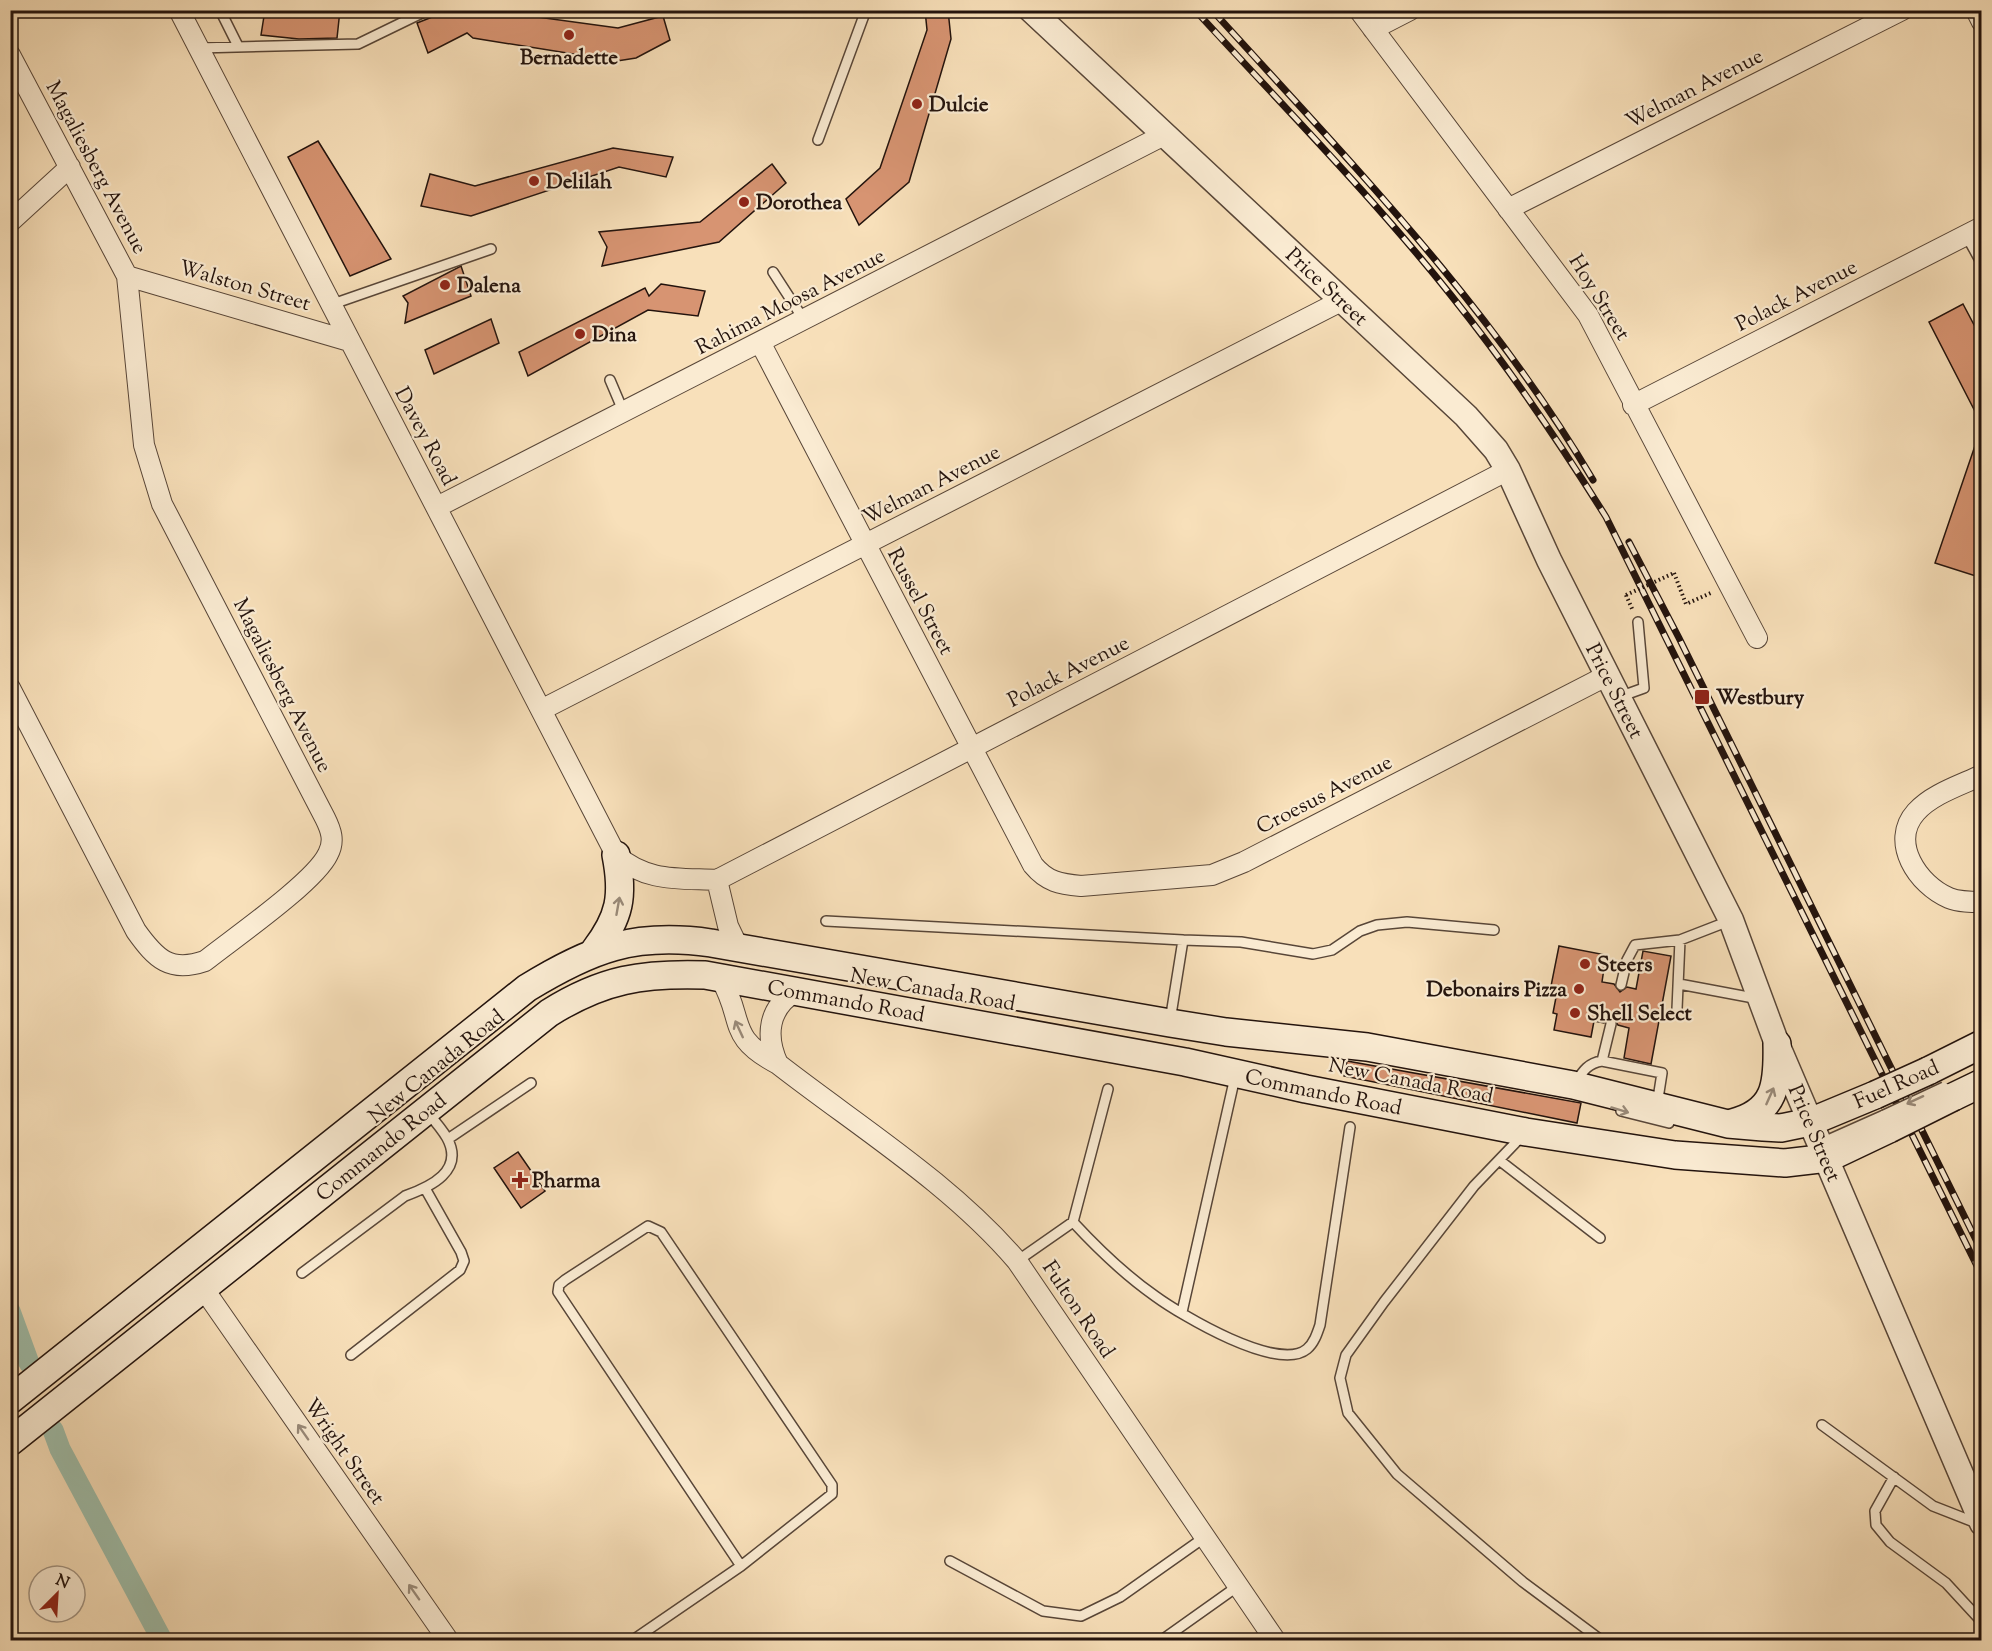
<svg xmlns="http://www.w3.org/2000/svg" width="1992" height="1651" font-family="'Sorts Mill Goudy',serif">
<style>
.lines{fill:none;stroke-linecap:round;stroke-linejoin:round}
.canal{stroke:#9fbeaa;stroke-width:21}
.building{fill:#d79472;stroke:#23130d;stroke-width:1.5}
.service-casing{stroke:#584638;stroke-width:12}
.minor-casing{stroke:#584638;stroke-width:22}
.tertiary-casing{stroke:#584638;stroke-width:27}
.secondary-casing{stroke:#23130d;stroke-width:30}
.path{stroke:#23130d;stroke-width:4;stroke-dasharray:1.5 3;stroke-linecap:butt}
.service{stroke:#faebd2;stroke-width:9}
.minor{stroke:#faebd2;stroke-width:20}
.tertiary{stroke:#faebd2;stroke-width:24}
.secondary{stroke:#faebd2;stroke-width:27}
.rail-casing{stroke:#23130d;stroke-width:7}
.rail{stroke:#faebd2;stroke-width:4.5;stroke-dasharray:14;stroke-linecap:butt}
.service-bridge-casing{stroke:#584638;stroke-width:12;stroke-linecap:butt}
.secondary-bridge-casing{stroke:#23130d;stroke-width:30;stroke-linecap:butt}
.path-bridge{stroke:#23130d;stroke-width:4;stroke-dasharray:1.5 3;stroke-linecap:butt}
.service-bridge{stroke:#faebd2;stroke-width:9}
.secondary-bridge{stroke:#faebd2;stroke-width:27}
.oneway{stroke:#998a79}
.poi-dot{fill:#8f2418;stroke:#faebd2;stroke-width:2}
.labels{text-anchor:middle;stroke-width:4.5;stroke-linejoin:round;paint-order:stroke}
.poi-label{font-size:21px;font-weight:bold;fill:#23130d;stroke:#faebd2;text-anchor:start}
.street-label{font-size:21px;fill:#23130d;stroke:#faebd2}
</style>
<rect width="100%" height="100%" fill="#f8e0ba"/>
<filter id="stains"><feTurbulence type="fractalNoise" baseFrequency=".00333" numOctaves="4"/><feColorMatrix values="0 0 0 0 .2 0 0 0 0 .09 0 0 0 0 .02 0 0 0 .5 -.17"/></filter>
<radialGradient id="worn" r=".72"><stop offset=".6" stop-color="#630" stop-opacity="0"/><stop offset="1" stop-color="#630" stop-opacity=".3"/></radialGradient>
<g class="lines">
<!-- canal -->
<path class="canal" d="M10,1311l19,52
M53,1430l7,19 102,191"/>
</g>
<!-- building -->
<path class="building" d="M265,10h75l-3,28 -38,1 -38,-4z
M450,10h35l133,18 45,-12 7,24 -34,18 -19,3 -144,-23 -6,-5 -39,20 -11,-30z
M925,10h23l3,29 -42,143 -50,43 -13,-26 34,-31 47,-138z
M318,141l73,118 -41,17 -62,-119z
M613,148l60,9 -7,20 -47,-10 -148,49 -50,-10 9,-32 45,12z
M772,164l14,19 -67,59 -117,24 5,-19 -8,-15 101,-10z
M461,266l10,30 -66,27 3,-20 -5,-7z
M661,284l44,7 -7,25 -50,-6 -120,66 -9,-24 126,-64 4,8z
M1963,304l19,36v85l-53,-103z
M491,319l8,24 -65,31 -9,-24z
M1979,434l3,1v143l-47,-15z
M1559,946l47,9 -4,27 12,2 6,8 7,-5 9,2 7,-38 28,5 -20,108 -27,-6 5,-30 -11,-3 -5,-7h-4l-5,5 -10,-2 -3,16 -37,-7 3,-16 -4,-1 5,-26 -7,-1z
M1347,1061l234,42 -4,20 -233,-47z
M518,1152l27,39 -24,17 -27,-40z"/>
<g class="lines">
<defs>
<path id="service" d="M220,10l18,36
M198,48l160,-4 70,-34
M818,140l48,-130
M1966,235l16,29
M773,272l31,48
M330,305l161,-56
M610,380l14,33
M1619,697l25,-9 -6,-66
M826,921l357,19
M1679,984l80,15
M1621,985l6,-25 8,-15 45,-5 49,-19
M1677,1009l3,-69
M1170,1021l13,-81 58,2 72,12 19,-4 28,-19 17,-6 30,-3 87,8
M1602,1061l9,-37
M1575,1083c8,-12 13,-20 27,-22l60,12 -5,32
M1621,1111l48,12
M1522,1136l-48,50 -90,116 -38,53 -6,23 8,35 49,61 126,108 78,58
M448,1139l83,-56
M1821,1143l63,-28
M1499,1160l101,78
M1073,1222l35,-133
M1017,1261l56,-39c25,27 52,53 82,74 26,19 123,77 152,53 7,-6 10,-15 13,-24l30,-198
M302,1273l103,-77c25,-9 60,-25 42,-58 -5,-9 -13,-18 -20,-26
M1182,1312l53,-235
M351,1355l109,-85 4,-9 -3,-9 -35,-62
M1822,1425l111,81 46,18
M1894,1477l-19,34 1,14 14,17 56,41 36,39
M950,1561l93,50 38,5 39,-19 85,-60
M633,1640l108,-74 91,-72v-9l-171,-253 -13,-6 -83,54 -6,5 -1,7 183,274
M1162,1640l76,-54"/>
<path id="minor" d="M179,10l437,845c30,27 62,23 101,25l791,-410
M1359,10l229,305 169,323
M1976,10l6,12
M1373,29l37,-19
M10,55l117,221 17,169 18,59 163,314c6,12 10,23 3,36 -13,28 -94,84 -123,107 -35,12 -49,-2 -69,-30l-126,-243
M1508,209l394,-199
M10,222l60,-55
M127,276l222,65
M761,344l272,521c14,17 27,19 48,21l131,-11 32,-13 364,-187
M1633,405l349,-178
M437,507l727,-372
M541,710l802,-410
M1982,775c-21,10 -50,19 -66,37 -27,30 2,73 33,86 10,4 22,4 33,4
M717,880l11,46 11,23
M721,979c24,42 5,58 57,85 81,63 172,119 239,197l258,379
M778,1064c-13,-28 -10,-56 18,-73
M203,1288l245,352"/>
<g id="tertiary">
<path id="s1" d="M1031,10l435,406 30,34 12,20 41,90 182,360 46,124 205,479"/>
</g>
<g id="secondary">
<path d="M595,950c25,-33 29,-54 21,-95"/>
<path d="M1928,1071l54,-27"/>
<path d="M1953,1097l29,-14"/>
<path d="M1732,1123c44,-11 46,-39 45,-79"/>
<path d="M10,1400l517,-412c64,-39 107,-56 184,-45l459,80 56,9 141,15 206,38 155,39 35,3 18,1 29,-6 65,-27"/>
<path id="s2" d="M10,1442l539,-429c54,-34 94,-40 156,-38l480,87 121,27 220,43 149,23 110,8 43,-5 61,-29"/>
</g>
</defs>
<!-- service casing -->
<use href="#service" class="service-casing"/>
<!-- minor casing -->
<use href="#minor" class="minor-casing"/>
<!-- tertiary casing -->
<use href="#tertiary" class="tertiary-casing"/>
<!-- secondary casing -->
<use href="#secondary" class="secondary-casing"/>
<!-- path -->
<path class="path" d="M1674,573l12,31 27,-12
M1626,595l7,16"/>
<!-- service -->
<use href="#service" class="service"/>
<!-- minor -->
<use href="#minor" class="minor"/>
<!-- tertiary -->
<use href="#tertiary" class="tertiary"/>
<!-- secondary -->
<use href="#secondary" class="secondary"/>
<defs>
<path id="rail" d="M1195,10c86,94 176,185 255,284 57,71 108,146 156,223l376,759
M1212,10c136,150 278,295 381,470
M1629,542l50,96 303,614"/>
</defs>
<!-- rail casing -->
<use href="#rail" class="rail-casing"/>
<!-- rail -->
<use href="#rail" class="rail"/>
<defs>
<path id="service-bridge" d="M1884,1115l60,-28"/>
<path id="secondary-bridge" d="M1875,1095l53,-24
M1889,1129l64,-32"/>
</defs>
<!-- service-bridge casing -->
<use href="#service-bridge" class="service-bridge-casing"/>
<!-- secondary-bridge casing -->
<use href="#secondary-bridge" class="secondary-bridge-casing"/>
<!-- path-bridge -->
<path class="path-bridge" d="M1626,595l48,-22"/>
<!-- service-bridge -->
<use href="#service-bridge" class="service-bridge"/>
<!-- secondary-bridge -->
<use href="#secondary-bridge" class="secondary-bridge"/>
</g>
<!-- one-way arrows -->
<defs><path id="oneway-shaft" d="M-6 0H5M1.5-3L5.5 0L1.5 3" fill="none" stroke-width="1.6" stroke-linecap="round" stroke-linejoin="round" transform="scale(1.5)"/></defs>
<g class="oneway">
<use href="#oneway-shaft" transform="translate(618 906) rotate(-80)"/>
<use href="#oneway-shaft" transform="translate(739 1029) rotate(-115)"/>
<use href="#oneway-shaft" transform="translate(1770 1096) rotate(-66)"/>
<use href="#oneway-shaft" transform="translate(1915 1100) rotate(155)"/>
<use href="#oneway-shaft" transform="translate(1620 1110) rotate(17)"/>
<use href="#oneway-shaft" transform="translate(303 1432) rotate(-125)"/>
<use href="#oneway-shaft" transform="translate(414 1592) rotate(-125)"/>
</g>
<!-- markers -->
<g class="poi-dot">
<circle cx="569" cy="35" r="6"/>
<circle cx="917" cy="104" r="6"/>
<circle cx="534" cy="181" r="6"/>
<circle cx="744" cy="202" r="6"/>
<circle cx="445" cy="285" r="6"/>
<circle cx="580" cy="334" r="6"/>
<rect x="1694" y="689" width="16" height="16" rx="3"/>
<circle cx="1585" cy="964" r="6"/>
<circle cx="1579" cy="989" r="6"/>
<circle cx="1575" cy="1013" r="6"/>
<path d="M517 1171h6v6h6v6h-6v6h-6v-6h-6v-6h6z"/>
</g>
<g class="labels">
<!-- poi labels -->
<g class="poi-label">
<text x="569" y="64" text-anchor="middle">Bernadette</text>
<text x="929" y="111">Dulcie</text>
<text x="546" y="188">Delilah</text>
<text x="756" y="209">Dorothea</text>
<text x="457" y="292">Dalena</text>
<text x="592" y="341">Dina</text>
<text x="1716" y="704">Westbury</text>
<text x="1597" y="971">Steers</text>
<text x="1567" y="996" text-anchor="end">Debonairs Pizza</text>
<text x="1587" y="1020">Shell Select</text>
<text x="532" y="1187">Pharma</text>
</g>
<!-- street labels -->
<g class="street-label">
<text transform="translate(1694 88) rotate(-27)" y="7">Welman Avenue</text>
<text transform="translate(97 167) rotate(62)" y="7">Magaliesberg Avenue</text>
<text transform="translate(245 285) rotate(16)" y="7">Walston Street</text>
<text dy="7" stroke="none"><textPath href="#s1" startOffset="405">Price Street</textPath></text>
<text transform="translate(1796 295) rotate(-27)" y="7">Polack Avenue</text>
<text transform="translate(1600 297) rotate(58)" y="7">Hoy Street</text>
<text transform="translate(790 301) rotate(-27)" y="7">Rahima Moosa Avenue</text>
<text transform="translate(426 436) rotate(62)" y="7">Davey Road</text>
<text transform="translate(931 484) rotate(-27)" y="7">Welman Avenue</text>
<text transform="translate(921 601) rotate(62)" y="7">Russel Street</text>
<text transform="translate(1068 671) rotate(-27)" y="7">Polack Avenue</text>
<text transform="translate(283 685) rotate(63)" y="7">Magaliesberg Avenue</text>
<text dy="7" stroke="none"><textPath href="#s1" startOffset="909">Price Street</textPath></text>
<text transform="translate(1324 794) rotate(-27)" y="7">Croesus Avenue</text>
<text transform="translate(933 989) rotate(10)" y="7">New Canada Road</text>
<text dy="7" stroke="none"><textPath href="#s2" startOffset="996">Commando Road</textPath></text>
<text transform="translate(436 1066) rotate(-39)" y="7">New Canada Road</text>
<text transform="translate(1411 1080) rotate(11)" y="7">New Canada Road</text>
<text transform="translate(1896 1084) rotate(-24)" y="7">Fuel Road</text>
<text dy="7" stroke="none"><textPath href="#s2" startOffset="1482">Commando Road</textPath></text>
<text dy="7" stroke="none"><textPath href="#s1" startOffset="1395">Price Street</textPath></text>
<text dy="7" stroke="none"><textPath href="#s2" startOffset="474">Commando Road</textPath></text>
<text transform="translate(1079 1309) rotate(56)" y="7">Fulton Road</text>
<text transform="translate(345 1451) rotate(55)" y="7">Wright Street</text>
</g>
</g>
<!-- margin -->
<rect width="1992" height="1651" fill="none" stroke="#f8e0ba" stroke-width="36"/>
<rect x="12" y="12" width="1968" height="1627" fill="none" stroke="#23130d" stroke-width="3"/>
<rect x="18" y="18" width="1956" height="1615" fill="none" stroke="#23130d" stroke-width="1.5"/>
<!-- north arrow -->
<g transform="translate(57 1594) rotate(24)"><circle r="28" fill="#faebd2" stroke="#a49583" stroke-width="1.5"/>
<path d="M0-4.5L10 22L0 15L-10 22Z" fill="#8f2418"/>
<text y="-9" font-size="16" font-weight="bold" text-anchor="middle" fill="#23130d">N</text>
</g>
<rect width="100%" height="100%" filter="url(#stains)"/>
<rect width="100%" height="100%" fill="url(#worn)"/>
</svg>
